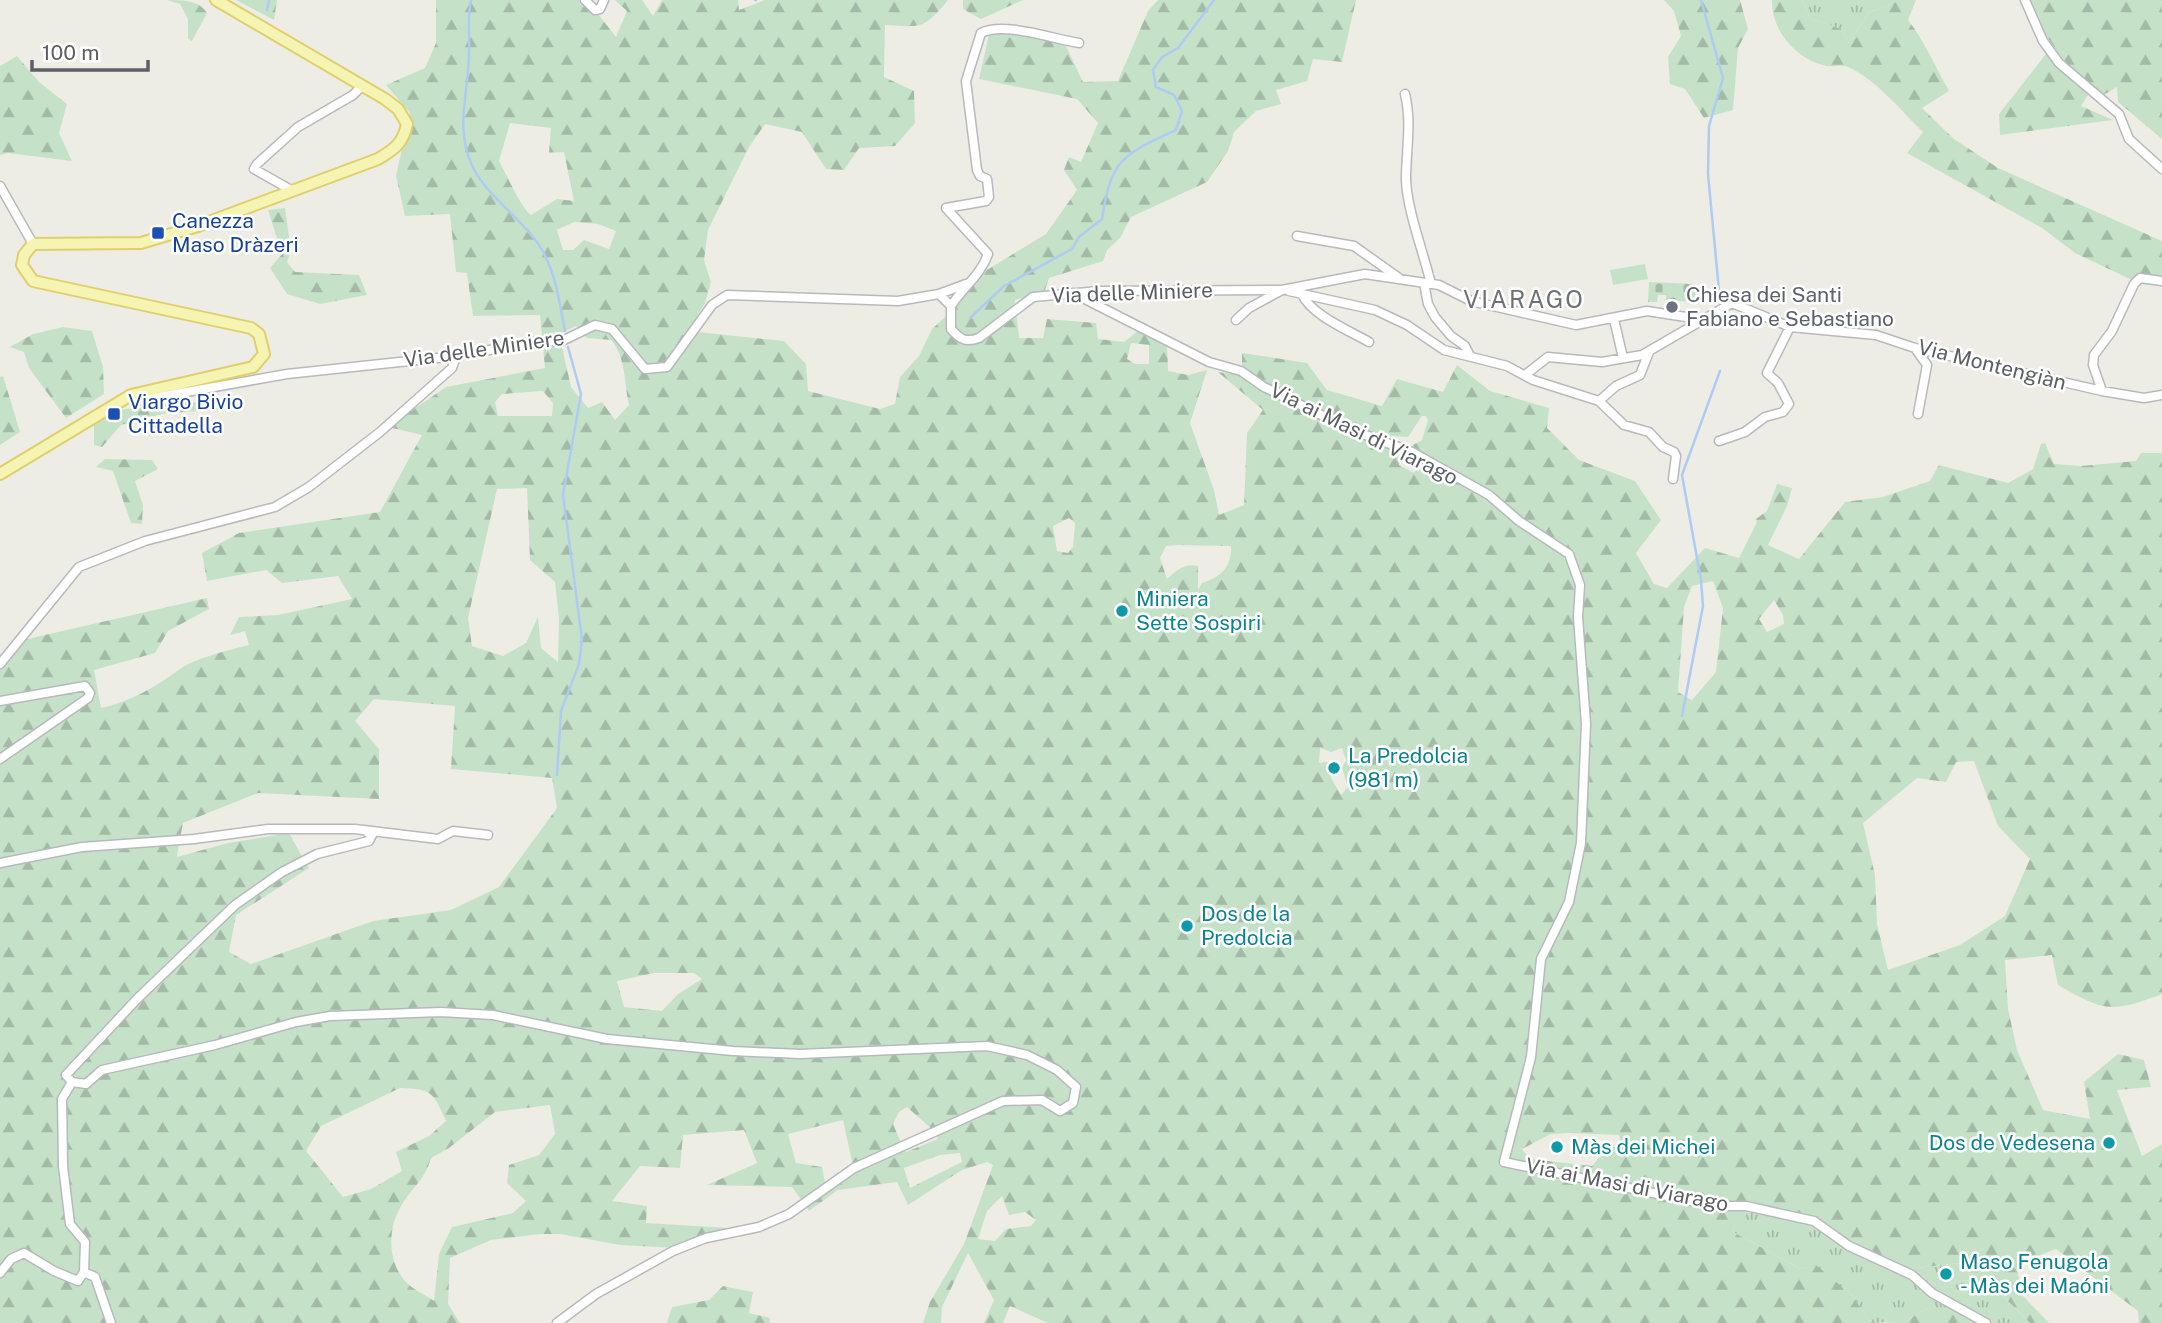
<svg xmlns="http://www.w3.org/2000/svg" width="2162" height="1323" font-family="'Public Sans',sans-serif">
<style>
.grass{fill:url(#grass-tufts)}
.forest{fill:url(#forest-firs);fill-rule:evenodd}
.cemetery{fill:url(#cemetery-stones)}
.pitch{fill:#c5e2c9}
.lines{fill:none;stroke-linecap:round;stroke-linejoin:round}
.stream{stroke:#aecbf4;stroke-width:2.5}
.minor-casing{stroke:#b7b9bd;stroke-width:11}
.major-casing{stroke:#e0d06c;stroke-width:14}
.minor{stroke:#fff;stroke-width:8}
.major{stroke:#f5f4b3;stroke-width:10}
.transit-dot{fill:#1a4fb4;stroke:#fff;stroke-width:2.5}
.worship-dot{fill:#6b7280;stroke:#fff;stroke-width:2.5}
.culture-dot{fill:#0f9aa8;stroke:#fff;stroke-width:2.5}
.labels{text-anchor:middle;stroke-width:5;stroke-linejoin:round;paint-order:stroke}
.transit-label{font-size:21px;fill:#164399;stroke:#fff;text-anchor:start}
.street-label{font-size:21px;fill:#5d5f64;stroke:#fff}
.worship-label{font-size:21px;fill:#5b616d;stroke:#fff;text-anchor:start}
.culture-label{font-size:21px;fill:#0d838f;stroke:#fff;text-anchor:start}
.quarter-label{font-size:24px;letter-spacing:2px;fill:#6e7175;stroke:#fff}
</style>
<defs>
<pattern id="grass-tufts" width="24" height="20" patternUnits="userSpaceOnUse" patternTransform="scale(1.75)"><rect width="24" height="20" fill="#c5e2c9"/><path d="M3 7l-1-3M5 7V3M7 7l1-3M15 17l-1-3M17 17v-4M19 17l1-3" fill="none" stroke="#a3baa7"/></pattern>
<pattern id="forest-firs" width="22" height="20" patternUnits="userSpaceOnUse" patternTransform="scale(1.75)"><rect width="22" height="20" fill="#c5e2c9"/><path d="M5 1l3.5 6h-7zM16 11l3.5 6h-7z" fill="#a3baa7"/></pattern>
<pattern id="cemetery-stones" width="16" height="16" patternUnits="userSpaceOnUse" patternTransform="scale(1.75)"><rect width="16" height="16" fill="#c5e2c9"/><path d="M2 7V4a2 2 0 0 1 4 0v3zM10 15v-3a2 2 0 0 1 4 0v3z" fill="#a3baa7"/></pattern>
</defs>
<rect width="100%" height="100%" fill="#edede5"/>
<!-- grass -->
<path class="grass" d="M1802,0h93l-7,6 -19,6 -20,31 -8,-14 -30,-10z
M1737,1210l77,15 16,13 67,32 64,-7 36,27 33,33h-51l-52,-15 -24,15 -33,-1 -18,-27 -36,-29 -15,3 -68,-37z"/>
<!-- forest -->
<path class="forest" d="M167,0c16,0 32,0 40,13l-15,28 -4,-2v-20l-8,-15z
M236,0h41l-3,20z
M436,0h151l29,37 11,-26 -12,-11h27l11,16 9,-16h76l1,10 26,-10h183c-25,30 -26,27 -63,25l-1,52 30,14 1,32 -20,23 -36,2 -15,22 -18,-1 -24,-37 -37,-8 -16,23 -41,83 -4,30 7,22 -6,21 -17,28 96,10 22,23 2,27 72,18 15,-5 5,-27 19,-21 13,-27 24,-22 21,-31 69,-42 31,-44 -13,-20 5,-13 12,5 17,-39 -21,-24 -98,-20 11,-49 75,14 18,38 35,-1 30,-70 10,-11h198l-14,62 -29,-3 -6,22 -31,9 5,14 -25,7 -22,21 -6,19 -21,31 -76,35 -11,21 -13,12 -4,11 -54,17 -4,12 -30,10 4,38h24l4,-19 49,4 2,16 26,3 15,-12 28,10 1,31 20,4 19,-5 -17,53 24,67 5,25 25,-10 3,-72 16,-23 -45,-38 24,3v-22l65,10 20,27 55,16 15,-27 46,13 14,-27 33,26 59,17 -2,20 32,32 56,21 26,39 -25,33 18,31 13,4 38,-40 34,10 18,-36 -1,-3 11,-8 10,-27 15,4 -5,18 -19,39 31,14 46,-57 38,-5 47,-16 9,-16 69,18 25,-14 8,-25 4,-1 9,21 27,2 55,-5 5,-8h21v541c-50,19 -57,18 -104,-9l-6,-30 -47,5 3,49 9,41 26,60 47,9 -6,-37 34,-28 26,6 7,27 -34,3 25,66 20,-12v179h-23l-1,-12 -82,-62 -35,13 -4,7 6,27 26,27h-19l-33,-33 -36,-27 -64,7 -52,-22 -31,-23 -76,-15 -5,22 68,37 15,-4 36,30 18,27 12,1h-834l-38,-17 -7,17h-19l10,-23 -26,-47 -26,54 -1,16h-18l7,-21 34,-58 29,-79 -6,-3 -25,8 -54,35 -11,-23 -59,8 -29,21 -3,-5 48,-32 -1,-4 50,-22 3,4 32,-13 -3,-6 69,-31 37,-1 19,11 14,-8 3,-18 -19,-17 -70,-24 -188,8 -193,-15 -113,-25 -164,2 -202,47 -42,20 -13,-2 -5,-5 168,-169 69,-44 4,6 -73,47 -7,37 22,12 122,-43 78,-11 48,-23 58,-79 -5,-30 -101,-9 4,-63 -81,-7 -19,22 24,28v50l-121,-6 -75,30 -3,16 -57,4 -123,18v-100l89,-62 -3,-14 -86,14v-29l23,-30 184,-42 2,11 -41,22 -13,22 -61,17 7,38c29,-6 56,-22 79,-39 13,-10 52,-20 69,-24l-4,-14 -15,4 9,-18 39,-2 74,-16 -14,-23 -56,7 -16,-13 -59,11 -5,-28 37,-20 141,-21 42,-77 -34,-8 58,-40 99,-19 -5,-53 -67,1 -6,-43 -11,-1 -6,-58 -45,2 -9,-40 14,-63 -24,-28 39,-17 11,-25zM510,123l41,5 -2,25 15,-1 10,49 -17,-2 -26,16c-11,-9 -24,-40 -32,-54zM574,222l24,2 18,7 -7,18 -25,-9 -11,10h-10l-6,-20zM576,326l11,12 24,2c15,17 13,43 18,65l-14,15 -13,-18 -14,6 -17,-21 -12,-53zM1131,343l18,2v19h-14l-8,-5zM543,391l10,12 -1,13h-54l-3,-14 7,-8zM1422,416h4l2,4 -6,20 -9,5 7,21 -6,7 -15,-8 -1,-15 -14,-6 3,-8 21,1zM527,488l3,72 25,22 4,37 -1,43 -17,-14 -3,-31 -12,26 -23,13 -31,-10 -4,-28 29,-129zM1069,518l6,5 -2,24 -5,6 -11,-2 -4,-25zM1179,545l52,1c1,21 -10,31 -29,37l-4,7v-24c-14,-3 -22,5 -31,13l-7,-21 6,-12zM1713,581l10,27 -7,64 -24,28 -14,-8 6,-85 8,-21zM1774,600l9,15 1,9 -17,8 -8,-13zM1320,748l11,4 11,-4 4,12 -4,8 6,19 -7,8 -10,-17 -3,-16 -9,1zM1974,761l24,65 32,33 -25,57 -45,29 -72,25 -11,-46 -2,-49 -12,-52 54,-45 29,4 10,-20zM654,973h40l8,6 -24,15 -16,17 -38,-4 -7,-26zM1569,1133l50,2 2,7 -18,11 -11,13 -62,-7 -8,-10 29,-15zM960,1153l2,9 -52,26 -6,-20 36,-13zM1002,1196l7,19 16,-3 11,8 -5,6 -25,3 -11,12 -17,-2 9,-28z
M963,0h60l-42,19 -18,-10z
M1664,0h76l8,29 -10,19 -5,62 -29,8 -19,-29 -15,-5 -2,-27 13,-21 -7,-25z
M1772,0h30l9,19 30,10 8,14 20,-31 19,-6 7,-6h21l-8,20c17,22 27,46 41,71l-27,17 32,31 44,29 164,73v37l-30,2 -57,-27 -33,-25 -135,-75 16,-21c-22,-21 -47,-53 -75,-65 -6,-3 -15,0 -21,-1 -31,-6 -56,-36 -55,-66z
M2031,0h131v139l-44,-37 -1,-15 -15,9c-35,-30 -56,-51 -71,-96z
M2046,54l42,41 -7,11 32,14 -113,15 -1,-21z
M17,56l22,26 28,22 -8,29 13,28 -64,-8 -8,2v-89z
M285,208l6,43 -4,11 8,10 64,3 8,20 -47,9 -33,-10 -17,-26 12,-14 -14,-44z
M63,327l29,4 11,36 1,27 -38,24 -37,-50 -5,-16 -14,-5 23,-13z
M3,376l17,56 -20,13v-68z
M235,398l3,11 -72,4 -28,7 -17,5 -19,22 -8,-2v-20l22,-15z
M105,459l47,1 6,9 -23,12 8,24 -1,19 -11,-1 -18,-52 -17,-4z
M85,687l4,6 -89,65v-56z
M289,833l15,27 -48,27 -191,188 21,10 17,-14 227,-54 111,-3 52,2 62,12 178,24 254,-5c35,8 61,17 88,40l-3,15 -12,8c-44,-27 -85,2 -126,21l-27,-24 -8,5 -6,12 9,21 -49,21 -10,-46 -55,14 8,29 26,4 4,21 -22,16 -12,-17 -85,-2 50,-22 -13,-33 -61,5 -3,33 -40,-2 -28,35 35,5 -1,17 83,5 3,3 -55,17 -57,-3 -60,-11h-20l-49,6 -41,18 -2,46 12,19h-460v-459l82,-16 97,-6 -2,15 51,-14zM400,1088c32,1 33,4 46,33l-17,15 -33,16 6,19 -31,18 -28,8 -37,-46 15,-25zM550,1105l5,29 -16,21 -30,10 -2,18 19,18 -13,12 -61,14 -13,27 -5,47c-8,-6 -20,-11 -27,-18 -19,-19 -20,-52 -7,-75 11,-20 24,-26 31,-50l18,-10 46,-36z
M723,1286l30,6 -4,21 21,5v5h-103l5,-16 37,-7z
M1927,1308l34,2 18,13h-76z"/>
<!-- cemetery -->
<path class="cemetery" d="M1649,282l47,2 -1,18 -29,-2v-5h-8l-1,7h-9z"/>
<!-- pitch -->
<path class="pitch" d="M1645,264l3,15 -35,6 -3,-15z"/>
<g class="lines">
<!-- stream -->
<path class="stream" d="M471,0c-4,19 -1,34 -2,53 0,38 -14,73 2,110 14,33 49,53 68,82 17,26 20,56 26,86
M755,0h1
M1701,0l22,78 -14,48 -1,48 12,127
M267,10l2,-10
M970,318l34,-32 68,-37 7,-12 23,-18c9,-60 20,-64 74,-89l6,-19 -8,-16 -18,-8 -3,-17 9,-13 16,-9 36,-48
M1682,716l21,-110 -2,-26 -19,-105 38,-104
M557,775l4,-64 18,-47 3,-25 -19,-144 18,-101 -13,-47"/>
<defs>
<path id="minor" d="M585,0l10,10 5,-1 4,-9
M2025,0l18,41 16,22 60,51 10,25 33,30
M1405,94c7,29 1,56 1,86 1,30 18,74 25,104
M0,186l33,58
M291,190l-37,-21 3,-5 41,-37 55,-32 9,-9
M1297,236l57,10 45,32
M1424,283l4,21 7,13 16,19 14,10 4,8
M1289,291l86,19 32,15 37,25 63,16 26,14 66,21
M1073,293l136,69 32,9 23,16 88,43 60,22 77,43 30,26 50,33 11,31 -2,32 8,107 -5,119 -12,59 -28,57 -10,98 -27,105 211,44h31l68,15 35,25 63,29 20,18 54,30
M939,294l27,-10
M1302,294c9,21 48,37 67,48
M951,306c12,-19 30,-31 37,-52l-42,-46 40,-7 3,-4 -2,-18 -7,-3 -3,-6 -11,-89 15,-48c22,-12 72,6 98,10
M1614,319l9,39
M1236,320l13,-12 33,-18
M1915,348l12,17 -9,49
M1525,375l23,-18 54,5 40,-7 90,-52 58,24 86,8 39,13 187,43 42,7 18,-3
M2102,391l-9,-26 1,-10 18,-24 22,-47 6,-6 22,3
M131,395l5,6 151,-27 169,-18 83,-15h23l33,-16 17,4 33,40 22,-2 45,-62 15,-10 171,6 41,-7 12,12v23c9,10 14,14 28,9l54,-41 66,-6 183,-1 83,-16 74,11 32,16 105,24 71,-14 58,9
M1599,401l25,24 25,7 14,15 11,5 2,4 -3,23
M1599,401l17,-15 24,-11 9,-23
M1719,441l26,-9 20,-15 18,-5 6,-8 -11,-21 -11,-10 23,-46
M0,664l79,-97 66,-26 130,-34 34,-20 71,-55 72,-64 4,-12
M0,701l85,-15 5,7 -2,5 -88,61
M368,833l4,2 -3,6 -52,13 -35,18 -47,33 -98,94 -71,76 6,7 14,2 16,-14 113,-25 81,-23 34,-6 111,-4 52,3 114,24 126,12 67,3 187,-8 40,9 30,15 19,17 -3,16 -13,8 -18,-11 -39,1 -149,67 -65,46 -30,13 -53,11 -33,13 -77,43 -39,29
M0,863l82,-16 112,-8 74,-10h87l83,10 15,-8 35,4
M84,1272l11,5 16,46
M0,1273l11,-14 13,-6 30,18 24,10 6,-9 1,-30 -15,-18 -7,-58 -1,-67 10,-17"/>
<path id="major" d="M0,474l131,-79 122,-28 11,-13 -5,-20 -8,-6 -218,-47 -11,-16 2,-10 9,-11 108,-1 57,-17 180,-67c17,-10 25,-16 29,-35l-9,-15 -13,-10 -169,-99"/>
</defs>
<!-- minor casing -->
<use href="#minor" class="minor-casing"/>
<!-- major casing -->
<use href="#major" class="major-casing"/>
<!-- minor -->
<use href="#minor" class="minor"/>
<!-- major -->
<use href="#major" class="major"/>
</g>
<!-- markers -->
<g class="transit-dot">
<rect x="151" y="226" width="14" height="14" rx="3.5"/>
<rect x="107" y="407" width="14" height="14" rx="3.5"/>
</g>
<circle class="worship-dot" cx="1672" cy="307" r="7"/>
<g class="culture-dot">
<circle cx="1122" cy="611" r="7"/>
<circle cx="1334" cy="768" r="7"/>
<circle cx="1187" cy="926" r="7"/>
<circle cx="2109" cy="1143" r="7"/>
<circle cx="1557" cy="1147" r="7"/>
<circle cx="1946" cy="1274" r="7"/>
</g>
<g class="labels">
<!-- transit labels -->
<g class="transit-label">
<text x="172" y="228">Canezza<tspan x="172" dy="24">Maso Dràzeri</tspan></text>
<text x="128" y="409">Viargo Bivio<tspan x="128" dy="24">Cittadella</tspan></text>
</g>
<!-- street labels -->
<g class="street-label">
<text transform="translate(1132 293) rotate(-2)" y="7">Via delle Miniere</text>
<text transform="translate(484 349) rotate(-8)" y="7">Via delle Miniere</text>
<text transform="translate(1992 365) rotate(14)" y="7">Via Montengiàn</text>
<text transform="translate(1364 434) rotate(26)" y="7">Via ai Masi di Viarago</text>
<text transform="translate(1627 1185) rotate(11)" y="7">Via ai Masi di Viarago</text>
</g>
<!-- worship labels -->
<g class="worship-label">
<text x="1686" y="302">Chiesa dei Santi<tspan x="1686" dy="24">Fabiano e Sebastiano</tspan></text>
</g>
<!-- culture labels -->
<g class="culture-label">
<text x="1136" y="606">Miniera<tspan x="1136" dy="24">Sette Sospiri</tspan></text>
<text x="1348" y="763">La Predolcia<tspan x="1348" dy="24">(981 m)</tspan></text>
<text x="1201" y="921">Dos de la<tspan x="1201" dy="24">Predolcia</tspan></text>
<text x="2095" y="1150" text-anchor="end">Dos de Vedesena</text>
<text x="1571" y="1154">Màs dei Michei</text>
<text x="1960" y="1269">Maso Fenugola<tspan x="1960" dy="24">- Màs dei Maóni</tspan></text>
</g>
<!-- quarter labels -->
<g class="quarter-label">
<text x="1524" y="308">VIARAGO</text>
</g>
</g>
<!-- scale -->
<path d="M32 60v10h116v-10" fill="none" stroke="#5d5f64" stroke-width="3.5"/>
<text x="42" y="60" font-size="21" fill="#5d5f64" stroke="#ffffff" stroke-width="5" paint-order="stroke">100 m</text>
</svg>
